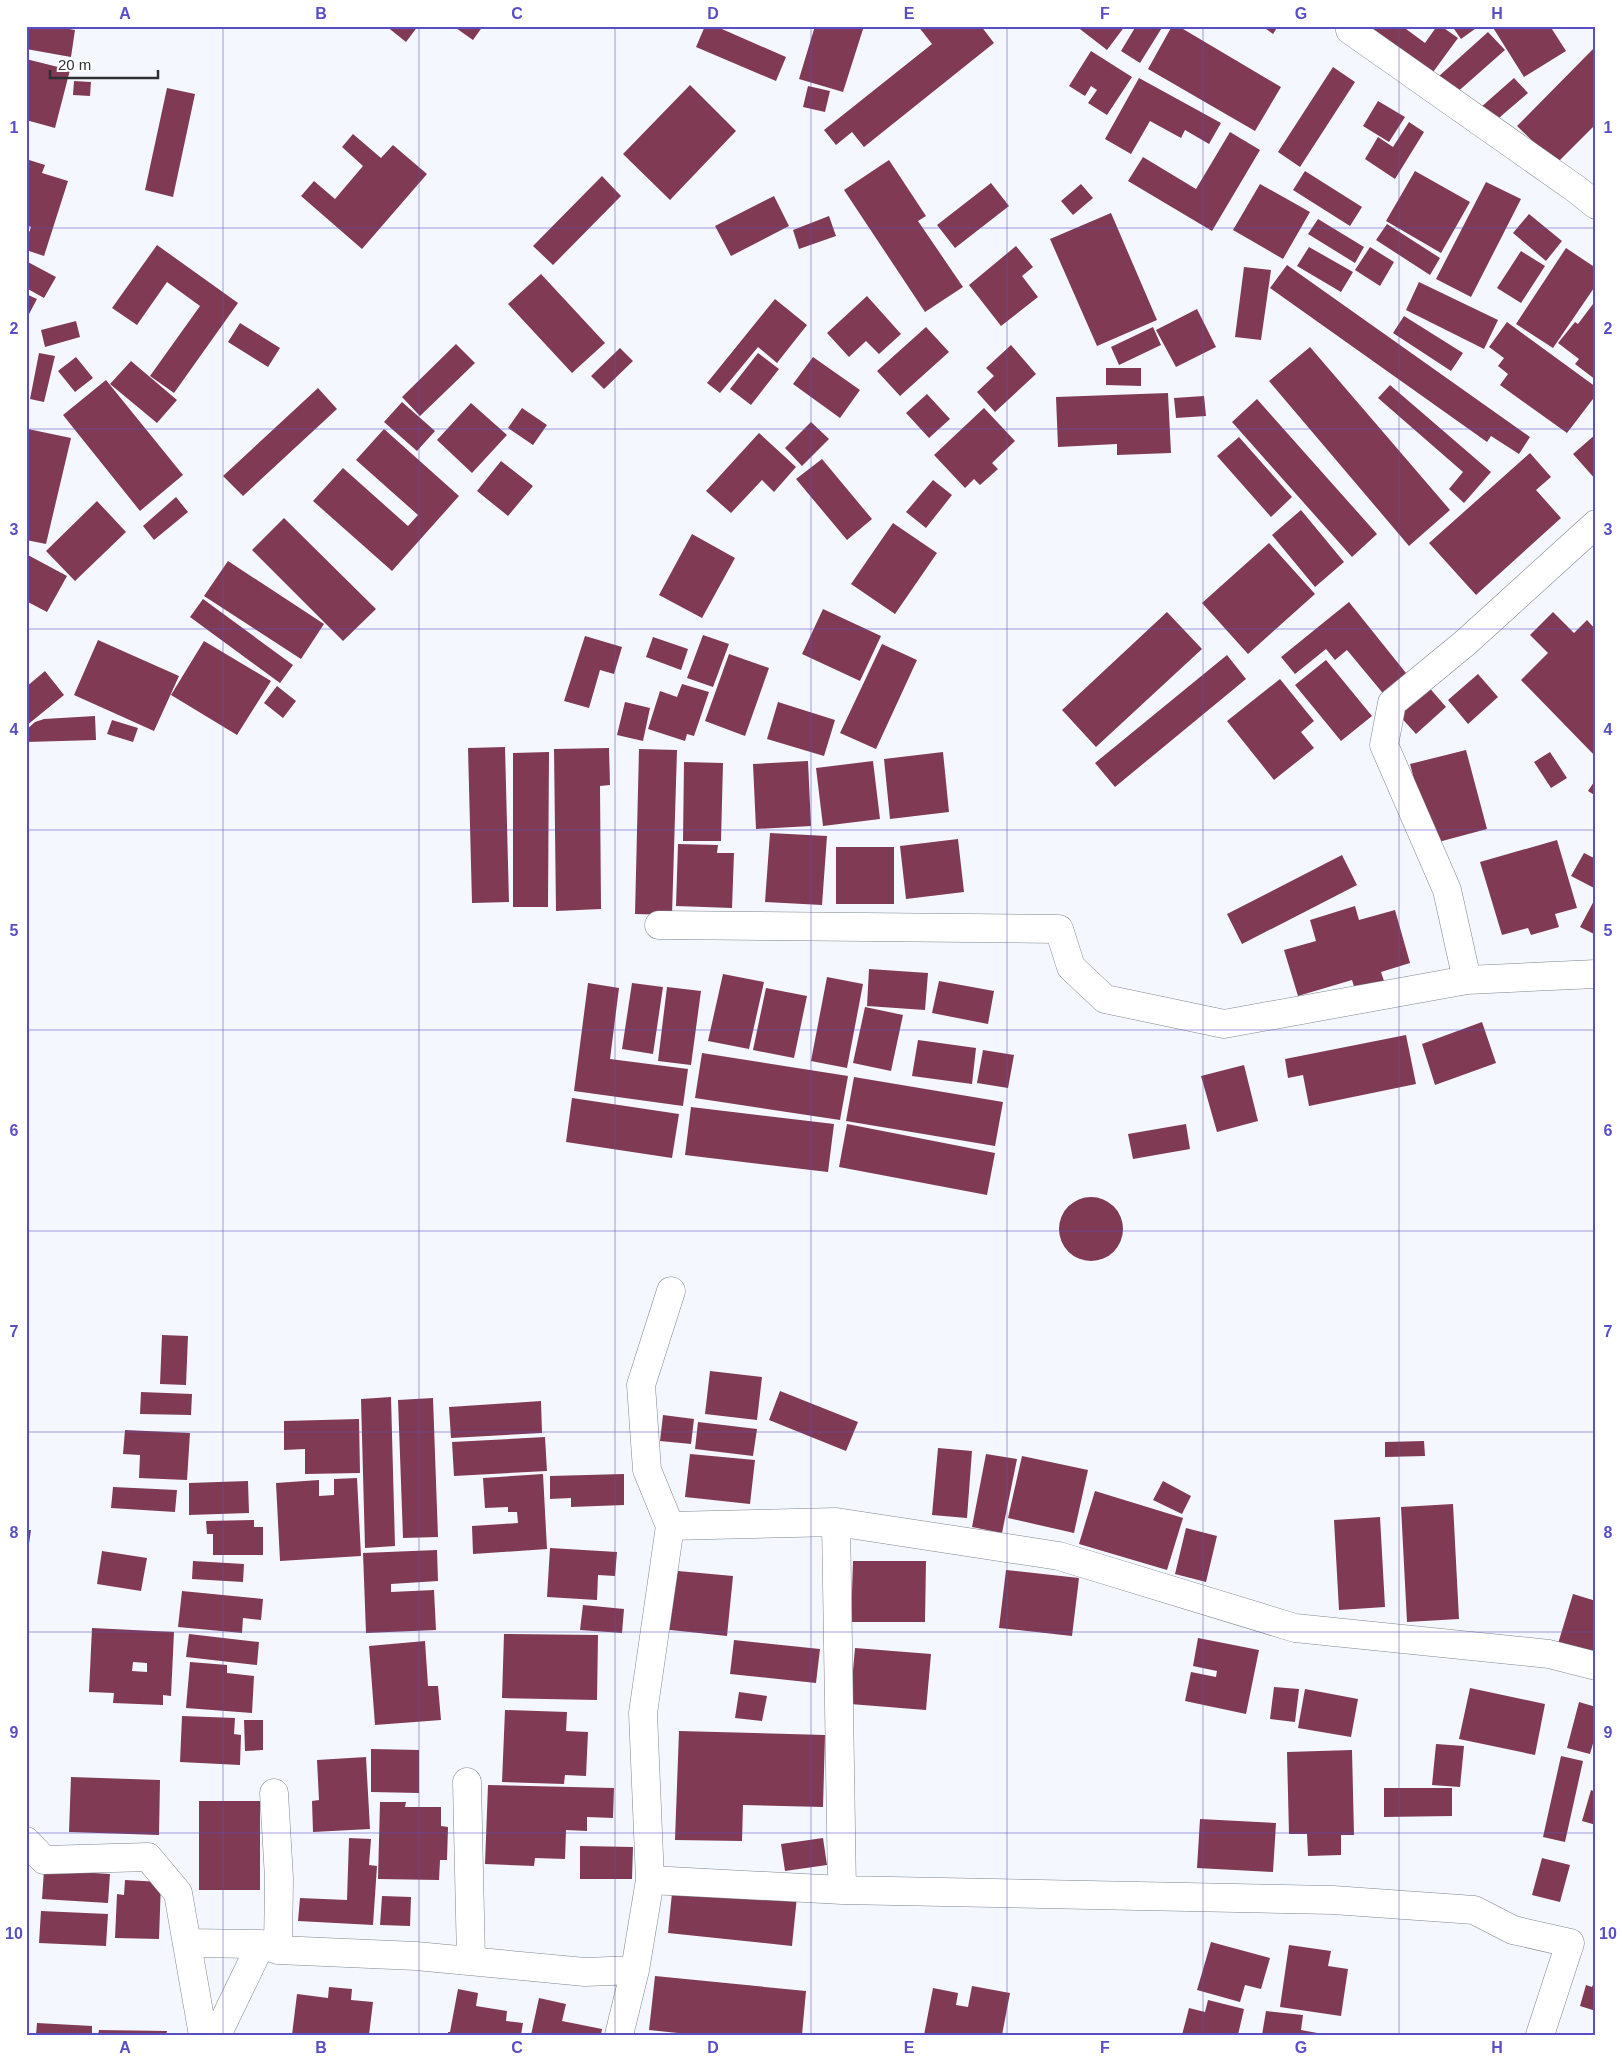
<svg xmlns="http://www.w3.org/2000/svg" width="1622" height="2061" font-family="Helvetica,sans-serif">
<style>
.building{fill:#803a53;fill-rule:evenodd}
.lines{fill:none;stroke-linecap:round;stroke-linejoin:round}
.minor-casing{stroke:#7f858f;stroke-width:29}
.minor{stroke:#fff;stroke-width:28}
.grid{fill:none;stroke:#584fc7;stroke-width:1;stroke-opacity:0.55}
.neatline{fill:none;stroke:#584fc7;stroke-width:2}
.grid-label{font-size:16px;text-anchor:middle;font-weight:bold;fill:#584fc7}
</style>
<rect width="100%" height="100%" fill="#f4f8fe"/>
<!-- building -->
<path class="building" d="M26,26h26l23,4 -4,27 -45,-8z
M386,26h32l-12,16z
M453,26h30l-10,14z
M705,26h10l71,31 -10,24 -80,-34z
M815,26h49l-21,66 -44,-13z
M918,26h63l13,17 -130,104 -12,-15 -16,13 -12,-15 108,-86z
M1076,26h49l-18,24z
M1136,26h27l-23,37 -19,-12z
M1172,26h6l103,61 -26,44 -107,-62z
M1262,26h16l-5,8z
M1366,26h36l23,17 12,-17h4l17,12 -30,41z
M1452,26h27l-18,13z
M1492,26h58l16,25 -42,26z
M1488,32l17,18 -51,45 -16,-18z
M1596,46v78l-40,40 -39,-38z
M1091,51l41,26 -25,38 -19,-12 9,-13 -6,-4 -6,10 -16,-10z
M26,59l44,11 -15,58 -29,-8z
M1333,67l22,15 -55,85 -22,-15z
M1139,78l82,45 -12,21 -24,-14 -4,8 -31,-17 -19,33 -26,-15z
M1514,78l14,15 -35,30 -13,-15z
M74,81l17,1 -1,14 -17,-1z
M690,85l46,46 -66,69 -47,-46z
M808,86l22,5 -5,21 -22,-5z
M167,88l28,6 -22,103 -28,-7z
M1378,101l27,16 -16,25 -26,-16z
M1409,122l15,10 -29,47 -30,-20 13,-22 15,10z
M1230,132l30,18 -48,81 -84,-50 15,-24 53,32z
M353,134l28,24 12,-13 34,29 -65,75 -61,-53 13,-15 21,18 28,-33 -21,-19z
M26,159l19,6 -3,8 26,8 -24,75 -18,-6v-9l5,-14 -5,-2z
M889,160l37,56 -8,5 45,66 -38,25 -81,-122z
M1305,171l57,36 -12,19 -57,-36z
M1415,171l55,31 -29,51 -55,-32z
M602,176l19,20 -68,69 -20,-19z
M1486,182l35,17 -50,98 -35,-18z
M991,183l18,23 -54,42 -18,-23z
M1081,184l12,14 -20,17 -12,-14z
M1260,184l50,28 -27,47 -50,-29z
M774,196l15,30 -58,30 -16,-30z
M1111,213l46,107 -60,26 -47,-107z
M1529,214l33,27 -16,20 -33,-28z
M829,216l7,20 -37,13 -6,-19z
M1318,219l46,28 -9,16 -47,-29z
M1387,224l53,34 -10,17 -54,-35z
M157,245l81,58 -64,90 -24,-17 50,-70 -33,-24 -30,43 -25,-17z
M1016,246l17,21 -11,9 16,21 -37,29 -32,-41z
M1309,247l44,25 -12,20 -44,-26z
M1370,247l24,15 -14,24 -25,-16z
M1566,248l30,20v17l-43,63 -37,-24z
M1521,251l24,15 -24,37 -24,-15z
M26,261l30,16 -12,21 -18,-10z
M1287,265l243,172 -11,17 -28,-18 -4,6 -217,-154z
M1244,267l27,3 -10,70 -26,-3z
M541,274l64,69 -33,30 -64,-69z
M1419,282l79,38 -14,29 -78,-39z
M26,294l11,5 -9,17 -2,-1z
M867,296l34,38 -22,20 -13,-13 -17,16 -22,-24z
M775,299l32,26 -30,38 -19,-16 -38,46 -13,-10z
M1596,300v80l-21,-16 4,-5 -21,-16 17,-21 3,2z
M1197,309l19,38 -40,20 -20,-37z
M1404,316l59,37 -12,18 -58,-38z
M76,321l4,16 -35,10 -4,-17z
M1507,322l89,65v8l-29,38 -67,-48 8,-11 -10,-8 6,-8 -15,-11z
M240,323l40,25 -12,19 -40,-25z
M926,327l23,25 -49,44 -23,-25z
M1153,327l8,18 -42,20 -8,-18z
M456,344l19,19 -55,53 -18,-19z
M1011,345l25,29 -41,38 -18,-20 17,-16 -8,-8z
M1310,347l140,163 -41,36 -140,-165z
M620,348l13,13 -29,28 -13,-13z
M39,353l16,3 -11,46 -14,-3z
M758,353l21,16 -28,36 -21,-16z
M76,357l17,21 -18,14 -17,-21z
M813,357l47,33 -20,28 -47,-34z
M131,361l46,39 -20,23 -47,-39z
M1106,368h35v18l-35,-1z
M106,380l77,95 -43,36 -77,-96z
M1390,385l101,87 -27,31 -15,-14 14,-17 -85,-74z
M318,388l19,21 -94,87 -20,-20z
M1168,393l3,60 -54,2v-11l-59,3 -2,-50z
M927,394l23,25 -21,19 -23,-25z
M1204,396l2,20 -30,2 -2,-20z
M1257,399l120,135 -25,23 -120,-135z
M402,402l33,29 -18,20 -33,-29z
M471,403l36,32 -35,38 -35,-33z
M522,408l25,17 -14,20 -25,-17z
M984,408l31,33 -23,22 6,6 -18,16 -6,-6 -9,9 -31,-33z
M811,422l18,17 -27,27 -17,-18z
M28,429l43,9 -25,106 -20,-4v-105z
M384,429l75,67 -67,75 -79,-70 30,-33 65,58 10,-11 -62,-55z
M759,433l37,34 -22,25 -12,-12 -31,33 -25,-22z
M1596,434v46l-23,-26z
M1239,437l53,60 -21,20 -54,-61z
M1530,453l21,24 -15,13 25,28 -85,77 -47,-52z
M822,459l50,60 -25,21 -51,-61z
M501,461l32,25 -25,30 -31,-25z
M933,480l19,15 -26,33 -20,-16z
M176,497l12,15 -34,28 -11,-14z
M97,501l29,31 -51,49 -29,-30z
M1301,510l43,52 -29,25 -43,-52z
M284,518l92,91 -33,32 -91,-91z
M893,523l44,30 -42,61 -44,-30z
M692,534l43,24 -33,60 -43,-23z
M1269,543l46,51 -67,60 -46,-51z
M26,554l41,22 -20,36 -21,-11z
M228,561l96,63 -23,35 -97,-63z
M203,599l90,66 -13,18 -90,-66z
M1349,602l61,76 -24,19 -39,-47 -12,10 -9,-11 -31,25 -14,-17z
M823,609l58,27 -21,45 -58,-27z
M1167,612l35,37 -106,98 -34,-37z
M1553,612l21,21 13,-13 9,10v127l-75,-77 27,-27 -18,-18z
M703,635l26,9 -16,43 -26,-9z
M585,636l37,11 -8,27 -14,-4 -11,38 -25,-7z
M653,637l35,12 -7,21 -35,-13z
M98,640l81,36 -25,55 -80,-36z
M204,641l67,40 -34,54 -66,-40z
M882,644l35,16 -41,89 -36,-16z
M729,654l40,14 -24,68 -40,-15z
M1227,655l19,24 -131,108 -20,-24z
M1326,660l46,56 -31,25 -46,-56z
M45,671l19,24 -38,31v-39z
M1478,674l20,23 -30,27 -20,-24z
M1280,679l34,42 -13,11 13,16 -40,32 -47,-59z
M682,684l27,8 -15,44 -7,-2 -2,7 -37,-12 12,-38 17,6z
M1427,685l19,22 -30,27 -19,-21z
M277,686l19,15 -13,17 -19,-15z
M625,702l25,6 -7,33 -26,-6z
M778,702l57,18 -11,36 -57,-17z
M95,716l1,24 -70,2v-12l9,-8 9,-3z
M112,720l26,8 -5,14 -26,-8z
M505,747l4,155 -37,1 -4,-155z
M609,748l1,37 -10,1 1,123 -45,2 -2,-162z
M639,749l38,1 -5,165 -37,-1z
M1466,750l21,79 -56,15 -21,-80z
M549,752l-1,155h-35v-154z
M943,752l6,60 -59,7 -6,-60z
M1550,752l17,26 -16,10 -17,-26z
M808,761l3,65 -55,3 -3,-65z
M873,761l7,58 -57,7 -7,-58z
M684,762l39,1 -2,78h-38z
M1596,779v17l-8,-5z
M770,833l57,3 -5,69 -57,-3z
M958,839l6,53 -58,7 -6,-53z
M1557,840l20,68 -22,6 4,13 -28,8 -3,-7 -26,7 -22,-73z
M678,844l40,1 -1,8h17l-2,55 -56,-2z
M836,847h58v57h-58z
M1584,853l12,6v30l-25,-13z
M1342,855l15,30 -115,59 -15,-30z
M1596,897v38l-16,-8z
M1355,906l4,14 36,-10 15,53 -29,9 4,12 -29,9 -4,-13 -54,16 -14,-46 32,-9 -6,-21z
M869,969l59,4 -3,37 -58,-4z
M723,974l41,8 -15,67 -41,-8z
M827,977l36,7 -16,84 -36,-7z
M939,981l55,10 -6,33 -56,-11z
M588,983l31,5 -9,71 78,10 -5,37 -109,-15z
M632,983l31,4 -10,67 -31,-5z
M667,987l34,4 -10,74 -33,-4z
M766,988l41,8 -13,62 -41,-8z
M865,1007l38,8 -12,56 -38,-8z
M1482,1022l14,41 -61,22 -13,-41z
M1406,1035l10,49 -107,22 -6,-31 -15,3 -3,-19z
M918,1040l58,8 -4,36 -60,-8z
M983,1050l31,5 -6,33 -31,-5z
M702,1053l146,23 -8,44 -145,-22z
M1244,1065l14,56 -41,11 -16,-56z
M854,1077l149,25 -8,44 -149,-25z
M572,1098l107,16 -7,44 -106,-16z
M691,1107l143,17 -6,48 -143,-17z
M847,1124l148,29 -8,42 -148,-28z
M1186,1124l4,25 -57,10 -5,-25z
M1059 1229a32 32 0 1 1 64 0a32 32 0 1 1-64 0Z
M162,1335l26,1 -2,49 -26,-1z
M710,1371l52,6 -5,43 -52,-6z
M780,1391l78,31 -12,29 -77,-31z
M141,1392l51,2 -1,21 -51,-1z
M391,1397l4,149 -30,2 -4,-149z
M433,1398l5,139 -35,1 -5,-138z
M541,1401l1,32 -91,5 -2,-31z
M663,1415l31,4 -3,25 -31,-3z
M359,1419l1,54 -55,1v-25l-21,1v-29z
M698,1422l59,7 -4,27 -58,-7z
M125,1430l65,3 -3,47 -48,-2 1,-23 -17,-1z
M545,1437l2,34 -93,5 -2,-34z
M1424,1441l1,15 -40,1v-15z
M938,1448l34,3 -5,67 -35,-3z
M690,1454l65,6 -5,44 -65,-7z
M986,1454l31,5 -15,74 -30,-6z
M1022,1456l66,14 -14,63 -66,-15z
M543,1474l4,75 -74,5 -1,-28 46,-3 -1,-11h-9v-5l-23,1 -2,-30z
M624,1474v31l-53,2v-9l-21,1v-23z
M357,1478l4,78 -81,5 -4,-78 43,-3v16l15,-1v-16z
M248,1481l1,32 -60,2v-32z
M1163,1481l28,15 -9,18 -29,-14z
M113,1487l64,3 -2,22 -64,-4z
M1095,1491l88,27 -16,52 -88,-26z
M1453,1504l6,115 -52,3 -6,-115z
M1380,1517l5,90 -46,3 -5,-90z
M254,1520v7h9v28h-50v-21h-6l-1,-13z
M1186,1528l31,8 -11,46 -31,-8z
M26,1530h5l-4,27h-1z
M550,1548l67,4 -2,24 -17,-1 -1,25 -50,-3z
M437,1550l1,31 -47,3v8l43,-2 2,40 -70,3 -3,-80z
M102,1551l45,7 -6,33 -44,-7z
M193,1561l51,3 -1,18 -51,-3z
M853,1561h73l-1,61h-74z
M667,1570l66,6 -6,60 -66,-7z
M1006,1570l73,8 -7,58 -73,-8z
M182,1591l81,8 -2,21 -18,-2 -1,15 -64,-6z
M1573,1594l23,7v58l-39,-12z
M583,1605l41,4 -2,24 -42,-3z
M92,1628l82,4 -3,64 -8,-1v10l-50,-2 1,-10 -25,-1zM133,1662l14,1v9l-15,-1z
M189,1634l70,8 -2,23 -71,-8z
M504,1634l94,1 -1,65 -95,-2z
M1198,1638l61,12 -13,64 -61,-13 6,-29 25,5 1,-6 -24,-5z
M734,1640l86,9 -4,34 -86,-9z
M425,1641l3,45h10l3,34 -66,5 -6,-79z
M855,1648l76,6 -5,56 -76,-6z
M190,1662l37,3v8l27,3 -2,37 -66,-5z
M1274,1687l25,2 -4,33 -25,-3z
M1470,1688l75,16 -10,51 -76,-16z
M1305,1689l53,10 -7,38 -53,-9z
M739,1692l28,4 -5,25 -27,-3z
M1579,1702l17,5v26l-6,21 -23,-6z
M505,1710l62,2 -1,19 22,1 -2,44 -21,-1 -1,9 -62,-2z
M182,1716l53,2 -1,16 7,1 -1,30 -60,-3z
M244,1720h19v30l-18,1z
M679,1731l146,4 -2,72 -80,-2 -1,36 -67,-1z
M1436,1744l28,2 -4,41 -28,-2z
M371,1749l48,1v43l-48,-1z
M1352,1750l2,85h-13v20l-33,1 -1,-22h-18l-2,-82z
M1561,1756l22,5 -18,81 -22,-5z
M366,1757l4,72 -57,3 -1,-31 7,-1 -2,-40z
M71,1777l89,3 -1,55 -90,-3z
M488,1785l126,3 -1,30 -26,-1v14l-21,-1 -1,29 -30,-1 -1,8 -49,-2z
M1384,1788h68v28l-68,1z
M1591,1790l5,2v33l-14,-4z
M199,1801h61v89h-61z
M380,1802h26l-1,5h36v19l7,1 -1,33h-7l-1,20 -61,-1z
M1200,1819l76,4 -3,49 -76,-4z
M349,1838l22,1 -2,26 8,1 -4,59 -75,-4 2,-23 47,2z
M823,1838l4,27 -42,6 -4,-27z
M580,1846l53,1 -1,32h-52z
M1542,1858l28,7 -10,37 -28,-7z
M44,1870l66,4 -2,29 -66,-4z
M125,1880l36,2 -2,57 -44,-1 2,-44 7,1z
M673,1883l124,13 -5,50 -124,-13z
M382,1896l29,1 -1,29 -30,-1z
M41,1911l67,3 -2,32 -67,-3z
M1211,1942l59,16 -9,31 -16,-4 -5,17 -43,-12z
M1289,1945l42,6 -3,15 20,3 -7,47 -61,-9z
M655,1976l151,15 -4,44h-105l-48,-5z
M1596,1977v34l-16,-5 6,-21 6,2z
M972,1986l38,7 -8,42h-78l9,-47 25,5 -2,12 12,2z
M329,1987l23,2 -1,11 22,2 -4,33h-77l5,-41 31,4z
M458,1989l20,4 -2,13 31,5 -1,10 17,2 -2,12h-73v-3h2z
M539,1998l27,6 -4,17 40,8 -1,6h-70z
M1208,2000l36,9 -6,26h-56l7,-27 16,4z
M1266,2011l37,4 -2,15 27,5h-66z
M37,2023l55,3v9h-56z
M99,2030l68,1 -1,4h-68z
M169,2033h23v2h-23z"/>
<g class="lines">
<defs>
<path id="minor" d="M1350,30l226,159 20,16
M1596,524l-131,119 -73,60 -8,42 63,145 20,90 129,-6
M659,925l400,4 12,38 34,32 119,25 243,-44
M836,1522l6,368
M670,1526l166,-4 223,34 236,72 254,26 47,12
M467,1782l4,178
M274,1793l5,85 -1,72
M26,1841l18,19 104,-3 30,36 25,142
M650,1880l192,10 491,10 141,10 39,20 57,13 -30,92
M188,1943l73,1 17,6 138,6 169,16 50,-2
M217,2035l44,-91
M619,2035l16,-65 15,-90 -7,-167 27,-187 -23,-56 -6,-85 30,-94"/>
</defs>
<!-- minor casing -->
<use href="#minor" class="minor-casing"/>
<!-- minor -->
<use href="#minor" class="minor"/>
</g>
<!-- grid -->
<path class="grid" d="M223,26v2009M419,26v2009M615,26v2009M811,26v2009M1007,26v2009M1203,26v2009M1399,26v2009M26,228h1570M26,429h1570M26,629h1570M26,830h1570M26,1030h1570M26,1231h1570M26,1432h1570M26,1632h1570M26,1833h1570"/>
<!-- border -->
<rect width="1622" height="2061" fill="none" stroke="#ffffff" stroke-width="55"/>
<!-- scale -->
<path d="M50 70v8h108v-8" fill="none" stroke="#2d2f33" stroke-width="2.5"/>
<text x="58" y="70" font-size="15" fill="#2d2f33" stroke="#ffffff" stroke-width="4" paint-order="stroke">20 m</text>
<rect x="28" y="28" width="1566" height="2006" class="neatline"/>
<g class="grid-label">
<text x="125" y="19">A</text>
<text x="321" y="19">B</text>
<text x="517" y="19">C</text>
<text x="713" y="19">D</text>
<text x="909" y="19">E</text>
<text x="1105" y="19">F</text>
<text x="1301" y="19">G</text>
<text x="1497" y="19">H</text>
<text x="14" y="133">1</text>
<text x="1608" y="133">1</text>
<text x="14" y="334">2</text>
<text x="1608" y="334">2</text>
<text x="14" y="535">3</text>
<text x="1608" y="535">3</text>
<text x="14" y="735">4</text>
<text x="1608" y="735">4</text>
<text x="14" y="936">5</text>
<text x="1608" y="936">5</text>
<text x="14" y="1136">6</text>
<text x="1608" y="1136">6</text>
<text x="14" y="1337">7</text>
<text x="1608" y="1337">7</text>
<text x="14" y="1538">8</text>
<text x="1608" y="1538">8</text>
<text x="14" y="1738">9</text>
<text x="1608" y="1738">9</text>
<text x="14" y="1939">10</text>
<text x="1608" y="1939">10</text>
<text x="125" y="2053">A</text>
<text x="321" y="2053">B</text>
<text x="517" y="2053">C</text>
<text x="713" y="2053">D</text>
<text x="909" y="2053">E</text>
<text x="1105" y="2053">F</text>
<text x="1301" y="2053">G</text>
<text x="1497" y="2053">H</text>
</g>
</svg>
